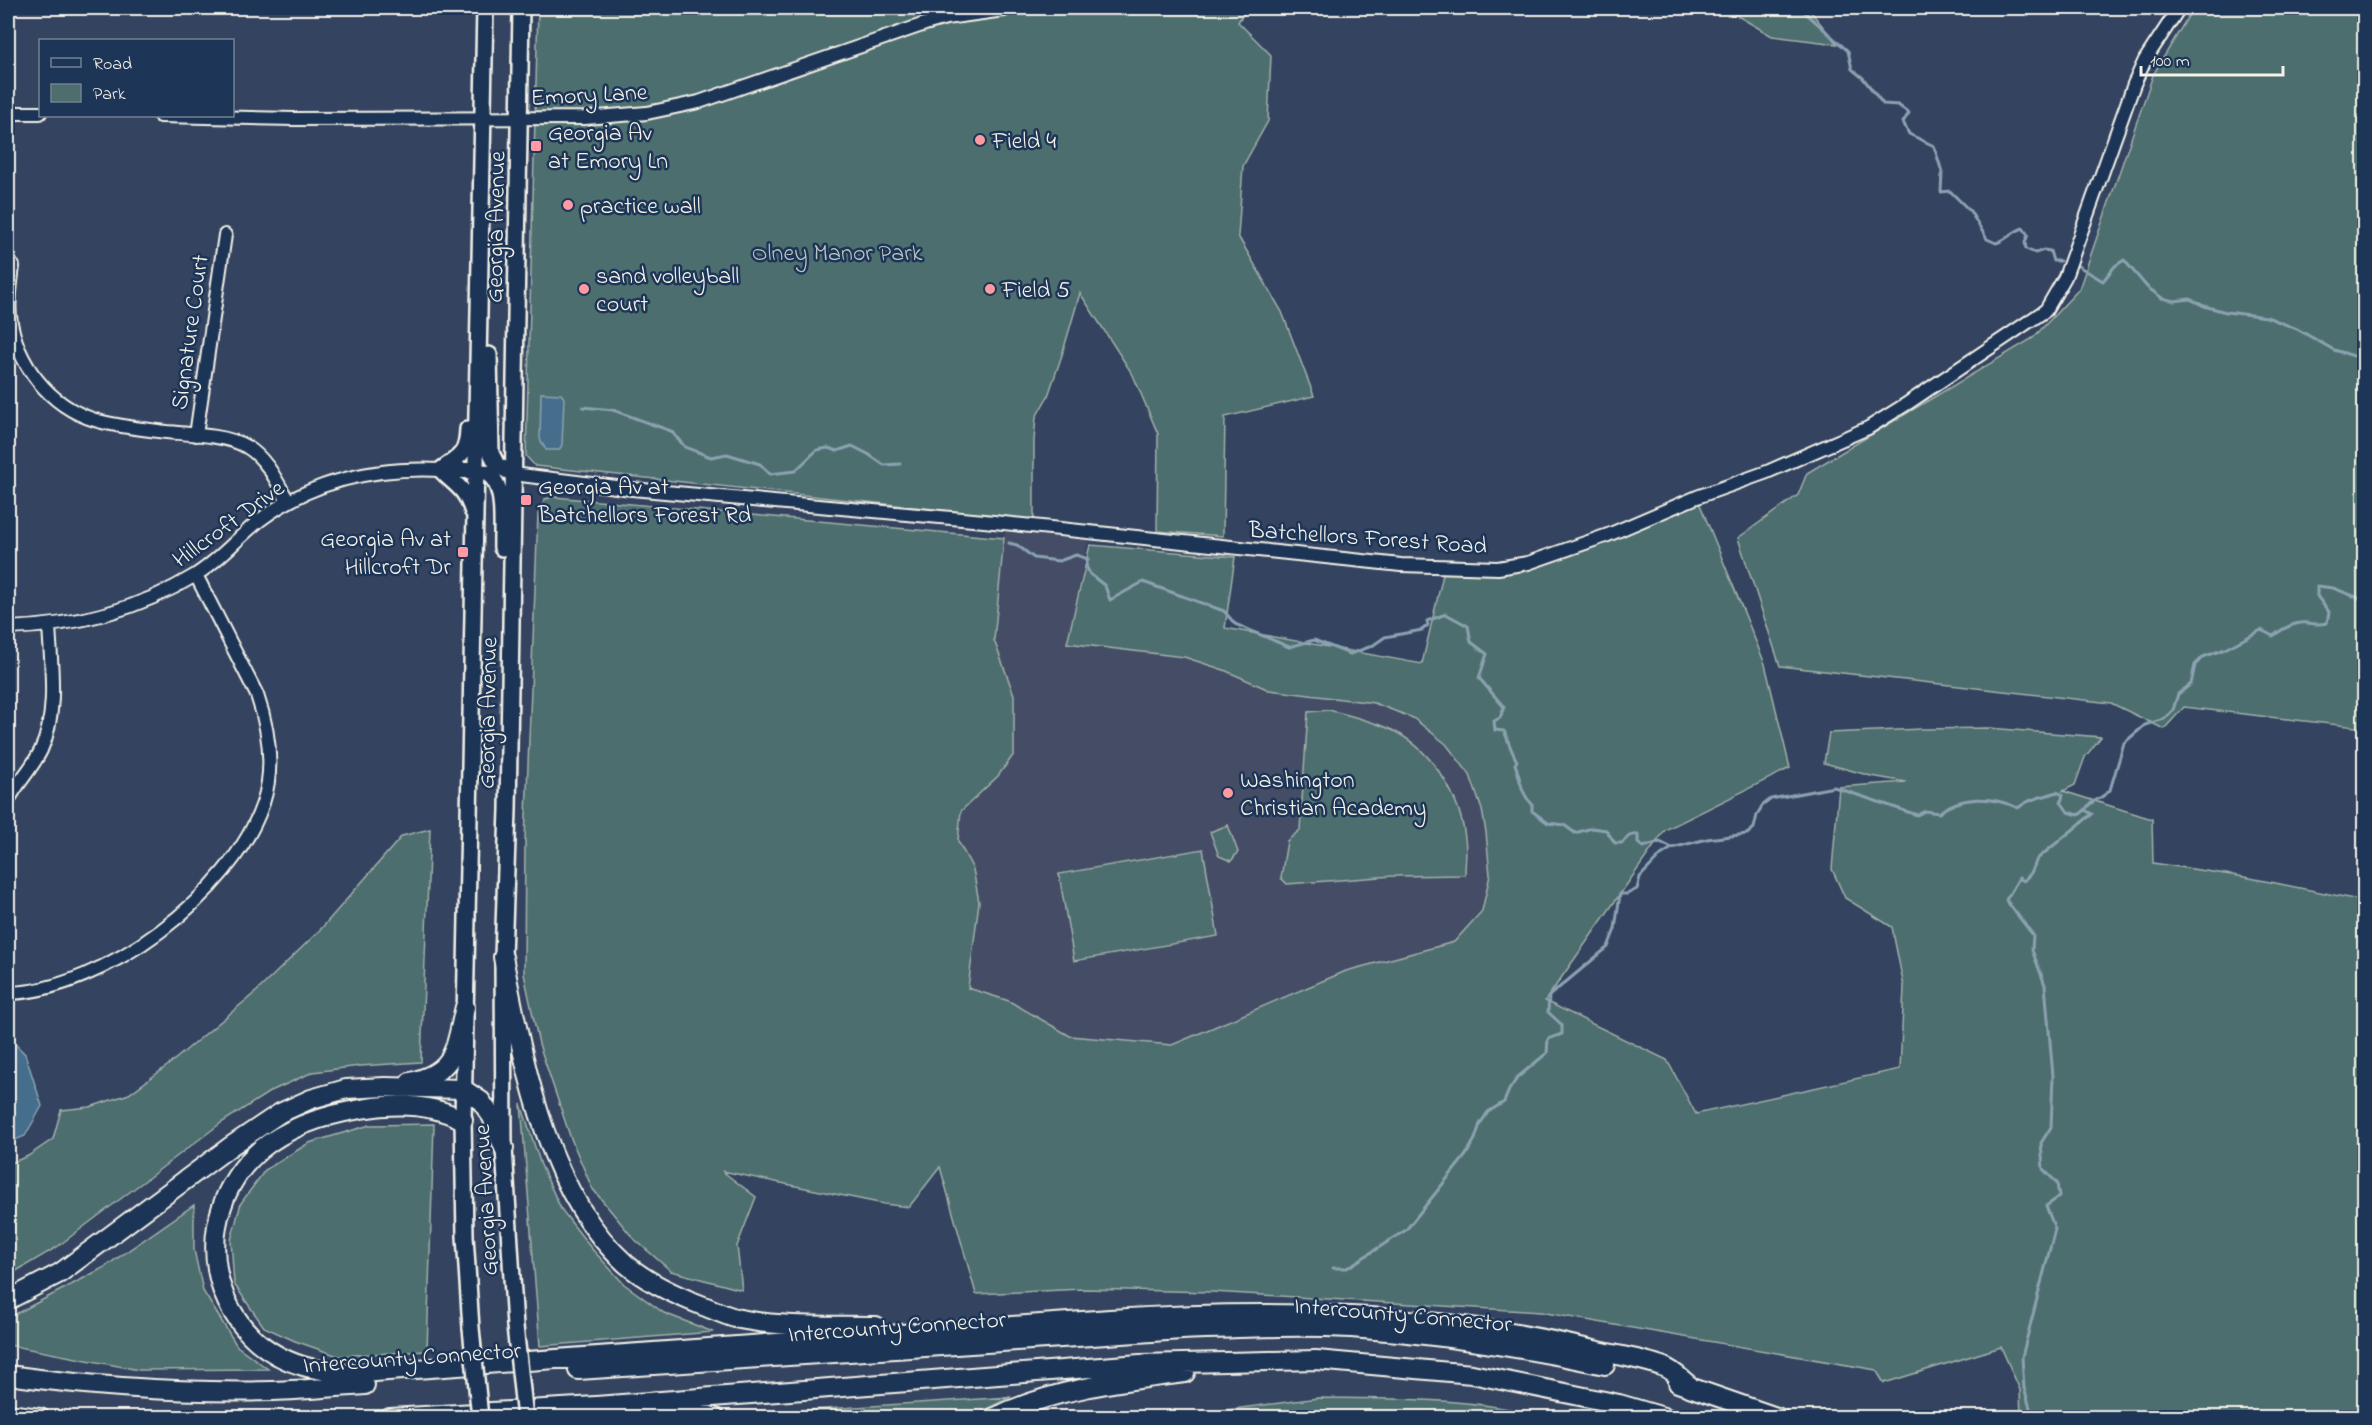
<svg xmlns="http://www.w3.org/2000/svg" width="2372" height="1425" font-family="'Indie Flower',sans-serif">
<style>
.built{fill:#444e66}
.green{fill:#4e6e6e;stroke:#a1b0ab;stroke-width:1.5}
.water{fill:#456e8c;stroke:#8ba2b1;stroke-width:1.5}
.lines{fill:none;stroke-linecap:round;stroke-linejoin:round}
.stream{stroke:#8ba2b1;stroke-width:3}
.minor-casing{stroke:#f4f1e8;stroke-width:16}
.major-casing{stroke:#f4f1e8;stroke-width:20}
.highway-casing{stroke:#f4f1e8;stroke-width:22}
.minor{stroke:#1d3557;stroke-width:12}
.major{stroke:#1d3557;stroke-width:15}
.highway{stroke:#1d3557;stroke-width:18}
.major-bridge-casing{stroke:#f4f1e8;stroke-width:20;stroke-linecap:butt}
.major-bridge{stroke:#1d3557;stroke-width:15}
.poi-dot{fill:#ff9aa2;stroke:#1d3557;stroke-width:2}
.labels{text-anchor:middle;stroke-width:5;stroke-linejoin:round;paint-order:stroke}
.street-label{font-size:24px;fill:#f4f1e8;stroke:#1d3557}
.poi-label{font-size:24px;fill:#f4f1e8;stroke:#1d3557;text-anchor:start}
.park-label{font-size:24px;fill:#bac3bd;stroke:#1d3557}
</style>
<rect width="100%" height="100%" fill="#344460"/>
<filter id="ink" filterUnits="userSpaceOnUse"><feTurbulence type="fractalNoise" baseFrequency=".0167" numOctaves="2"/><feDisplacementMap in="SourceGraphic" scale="12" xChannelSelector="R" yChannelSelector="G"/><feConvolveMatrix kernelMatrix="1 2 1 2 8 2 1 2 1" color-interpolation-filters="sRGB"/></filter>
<g filter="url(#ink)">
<!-- built -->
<path class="built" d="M1005,532l83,8 -21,103 117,14 40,13 45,20 105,13 39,15 33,26 24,31 12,35 4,22 4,43 -8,36 -28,31 -108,29 -174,74 -102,-9 -61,-35 -41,-13 7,-51 -17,-96 4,-30 36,-35 16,-81 -20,-55z"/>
<!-- green -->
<path class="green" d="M538,8h709l-9,14 33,33 -3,66 -25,45 -5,70 44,76 32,84 -89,21 -2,119 -66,-5 1,-97 -25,-59 -53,-82 -18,62 -14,41 -12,21 -2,24v79l-499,-54 -9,-10z
M1724,8h84l29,36 -65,-8z
M2193,8h171v720l-180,-21 -20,22 -53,-26 -331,-37 -42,-128 60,-43 9,-22 226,-135 46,-49 74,-214z
M554,497l450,41 -10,102 20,55v59l-16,22 -37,35 -3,30 15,28 6,33 -11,86 41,13 61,35 102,9 174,-74 108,-29 28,-31 8,-36 -4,-43 -4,-22 -12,-35 -24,-31 -33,-26 -39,-15 -105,-13 -45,-20 -40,-13 -117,-14 23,-98 145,12 -10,71 197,36 23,-98 53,2 199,-71 68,167 25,104 -125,62 -120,171 122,59 29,54 204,-45 4,-82 -12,-60 -47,-29 -13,-29 7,-82 67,-5 -35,-6 -47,-13 5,-30 93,-4 67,-1 112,9 -16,20 -10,28 -12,6 89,28 1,44 92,14 119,24v516h-343l-1,-27 -19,-43 -117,36 -8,-13 -336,-58 -328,-20 -129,-3 -107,5 -36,-127 -31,40 -25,-3 -162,-33 34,26 -19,49 5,44 -71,-19 -38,-33 -41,-50 -22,-52 -31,-92 -15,-70 1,-134 13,-326 7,-15z
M1329,710c22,6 44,11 65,21 39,20 66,65 71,107 2,12 0,25 0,37l-72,1 -106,8 -6,-6 6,-37 13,-11 8,-118z
M1228,825l10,27 -7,9 -12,-5 -9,-24z
M430,829l-9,233 -61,4 -47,6 -42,19 -50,32 -164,124 -49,29v-112l20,-8 25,-17 8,-29 29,-3 39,-13 38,-28 90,-75 63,-61 82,-94z
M1203,849l15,87 -144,25 -15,-87z
M521,1104l20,61 20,44 30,39 33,36 40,29 49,19 -173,14z
M434,1124l-7,227 -89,5 -43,-15 -31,-14 -30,-43 -3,-44 10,-37 24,-33 44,-27 61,-18z
M194,1205v45l9,41 34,55 31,23 -129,1 -131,-25v-27l95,-50z
M1011,1397l-41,20 -202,1 -7,-5z
M1318,1398c77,1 153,-1 227,19h-372z"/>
<!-- water -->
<path class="water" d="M541,393l20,1 3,4 -2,47 -3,5h-13l-6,-11z
M8,1037l17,17 17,52 -17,30 -17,7z"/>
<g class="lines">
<!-- stream -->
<path class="stream" d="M1800,8l48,43 4,18 11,9 20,26 15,1 11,8 -6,9 6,12 25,12 8,26 -1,20 9,-1 20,20 17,28 9,4c10,-3 16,-11 27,-15l5,7 -3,7 1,7 9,4 9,-3 6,1 3,10h7
M2078,266l25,15 12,-15 9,-6 23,27 15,11 12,3 16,-2 14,7 22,6 41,5 30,12 37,21 30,9
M583,407l30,3 30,11 28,10 14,16 26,10 16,-3 33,10 10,10 25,-3 22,-21 11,-2 9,3 15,-5 16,8 16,11 16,-1
M1009,543l8,2 17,13 25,3 17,-6 12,4 -2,7 4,8 15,12 5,14 33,-18 81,29 11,13 54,23 25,-7 36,14 22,-8 13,-9 37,-7 6,-5 -1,-4 19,-7 22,12 3,16 16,12 -8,24 25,29 -4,11 -6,3 1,9 9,1c5,11 7,20 13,30l-2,3c6,15 5,29 17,40v7l16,12 16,2 11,8 17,-5 14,2 9,13h7l7,-7 9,-2v9l5,4 17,-5 12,6
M1333,1268h14l59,-38 60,-75 9,-16 5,-15 8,-12 16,-10 5,-12 9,-13 29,-24 1,-14 14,-5v-9l-14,-13 1,-16 59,-49 7,-18 5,-35h7l10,-5 3,-12 21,-22 11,-7 35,-9 40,-5 7,-6 3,-13 5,-9 9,-7 63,-12 83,28 8,-4 14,2c21,-18 54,-17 79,-5 13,-11 24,-10 39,-16l6,3 -2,7 7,10 11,3 6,-5
M2033,1418l-9,-30 -2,-31 33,-128 -9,-23 13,-9 -2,-14 -14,-14 -2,-26 10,-16 2,-51 -8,-91 -13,-35 1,-15 -27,-35 13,-22 5,3 7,-8 6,-14 55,-45 -7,-4c5,-10 18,-11 25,-20l14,-47 21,-18 19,-6 9,-9 5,-16 13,-10 4,-19 8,-8 22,-8 36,-19 12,6c8,-6 17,-12 28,-13 10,-1 14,3 26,0l2,-11 -12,-16v-10l16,2 31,12"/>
<defs>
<path id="minor" d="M8,113h32
M160,116l134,3 291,-1 62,-5 52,-11 226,-78 21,-6 58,-8
M13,266c-2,17 -5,34 -3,50 6,47 39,90 85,104 23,7 48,9 72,12 22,2 61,3 80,15 20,12 30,35 41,54
M196,435l29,-200
M513,474l119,15 352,32 417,44 97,3 30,-5 80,-28 89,-38 70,-25 101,-44 40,-25 138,-93 19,-33 69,-193 11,-24 34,-52
M8,628c65,-2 130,-18 186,-52 25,-15 43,-38 66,-56 53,-40 115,-53 181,-50
M8,801c8,-17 24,-32 33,-51 17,-37 10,-84 8,-125
M8,993c95,-2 225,-99 255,-190 12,-36 6,-73 -6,-108l-61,-120"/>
<path id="major" d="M489,355l2,98 6,12 16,9
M441,470c13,1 29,-1 42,2 25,7 18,55 19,76
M441,470c19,-14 26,-15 27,-41
M441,470c17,18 23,16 32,42
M515,1326l-11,-178 -1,-191 5,-147 13,-802
M471,1328l-6,-92 -2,-116 22,-1112"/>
<path id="highway" d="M503,957c20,101 42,235 123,307 22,19 49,31 75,41 11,4 23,10 34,13 45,10 95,7 141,8
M410,1082c47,-10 45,-35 55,-75
M463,1120c-32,-17 -68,-17 -102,-11 -36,6 -72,17 -101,41 -74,64 -54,187 43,216 14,4 30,6 44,8l763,-55c160,-10 323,-8 479,30 25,6 52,9 75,18 9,3 18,13 26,19
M8,1300l52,-27 171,-127 49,-33 31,-14 35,-10 39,-2 78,2 18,12 11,16 12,31
M578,1370l604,-40c56,-2 113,-5 169,-2 86,6 170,19 254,37
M8,1375c87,12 176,18 265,16 31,-1 61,-4 92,-6
M1678,1383l101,35
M657,1411l47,3 11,4
M8,1414l32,4
M390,1418l206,-12 544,-42 176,-4 156,14 147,30 48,14
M993,1418c60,-29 127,-37 192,-45"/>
</defs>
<!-- minor casing -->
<use href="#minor" class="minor-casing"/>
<!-- major casing -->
<use href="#major" class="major-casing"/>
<!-- highway casing -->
<use href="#highway" class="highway-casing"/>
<!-- minor -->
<use href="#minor" class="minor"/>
<!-- major -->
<use href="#major" class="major"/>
<!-- highway -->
<use href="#highway" class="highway"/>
<defs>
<path id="major-bridge" d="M515,1326l10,92
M471,1328l9,90"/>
</defs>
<!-- major-bridge casing -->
<use href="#major-bridge" class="major-bridge-casing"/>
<!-- major-bridge -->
<use href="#major-bridge" class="major-bridge"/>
</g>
</g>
<!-- markers -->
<g class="poi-dot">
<circle cx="980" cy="140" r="6"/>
<rect x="530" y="140" width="12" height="12" rx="3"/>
<circle cx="568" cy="205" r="6"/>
<circle cx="584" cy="289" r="6"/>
<circle cx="990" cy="289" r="6"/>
<rect x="520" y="494" width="12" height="12" rx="3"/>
<rect x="457" y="546" width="12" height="12" rx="3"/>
<circle cx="1228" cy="793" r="6"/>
</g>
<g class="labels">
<!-- street labels -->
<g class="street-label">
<text transform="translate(589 94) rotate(-3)" y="8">Emory Lane</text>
<text transform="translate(495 227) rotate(-89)" y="8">Georgia Avenue</text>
<text transform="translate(189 332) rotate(-82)" y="8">Signature Court</text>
<text transform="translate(228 523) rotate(-36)" y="8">Hillcroft Drive</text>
<text transform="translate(1368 537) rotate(4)" y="8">Batchellors Forest Road</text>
<text transform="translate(487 713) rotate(-89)" y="8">Georgia Avenue</text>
<text transform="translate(485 1200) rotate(-93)" y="8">Georgia Avenue</text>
<text transform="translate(1403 1314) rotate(5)" y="8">Intercounty Connector</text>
<text transform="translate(897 1326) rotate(-4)" y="8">Intercounty Connector</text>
<text transform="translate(412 1357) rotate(-4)" y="8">Intercounty Connector</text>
</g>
<!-- poi labels -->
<g class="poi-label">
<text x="548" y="140">Georgia Av<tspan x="548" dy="28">at Emory Ln</tspan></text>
<text x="992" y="148">Field 4</text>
<text x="580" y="213">practice wall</text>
<text x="596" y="283">sand volleyball<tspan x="596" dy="28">court</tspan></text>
<text x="1002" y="297">Field 5</text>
<text x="538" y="494">Georgia Av at<tspan x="538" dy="28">Batchellors Forest Rd</tspan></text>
<text x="451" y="546" text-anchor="end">Georgia Av at<tspan x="451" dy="28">Hillcroft Dr</tspan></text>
<text x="1240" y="787">Washington<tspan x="1240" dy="28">Christian Academy</tspan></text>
</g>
<!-- park labels -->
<g class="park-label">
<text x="837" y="260">Olney Manor Park</text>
</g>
</g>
<!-- margin -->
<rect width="2372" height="1425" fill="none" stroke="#1d3557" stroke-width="30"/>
<rect x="15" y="15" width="2342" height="1395" fill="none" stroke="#f4f1e8" stroke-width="2" filter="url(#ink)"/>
<!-- legend -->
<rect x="39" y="39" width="195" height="78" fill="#1d3557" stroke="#738091" stroke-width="1.5"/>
<rect x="51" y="58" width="30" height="9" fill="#1d3557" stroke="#738091" stroke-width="1.5"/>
<text x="93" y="69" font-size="18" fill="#f4f1e8">Road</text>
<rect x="51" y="84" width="30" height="18" fill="#4e6e6e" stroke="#738091" stroke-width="1.5"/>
<text x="93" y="99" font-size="18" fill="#f4f1e8">Park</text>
<!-- scale -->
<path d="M2141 66v9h142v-9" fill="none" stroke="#f4f1e8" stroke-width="3"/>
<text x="2150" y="66" font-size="18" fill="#f4f1e8" stroke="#1d3557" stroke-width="4.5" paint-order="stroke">100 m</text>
</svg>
